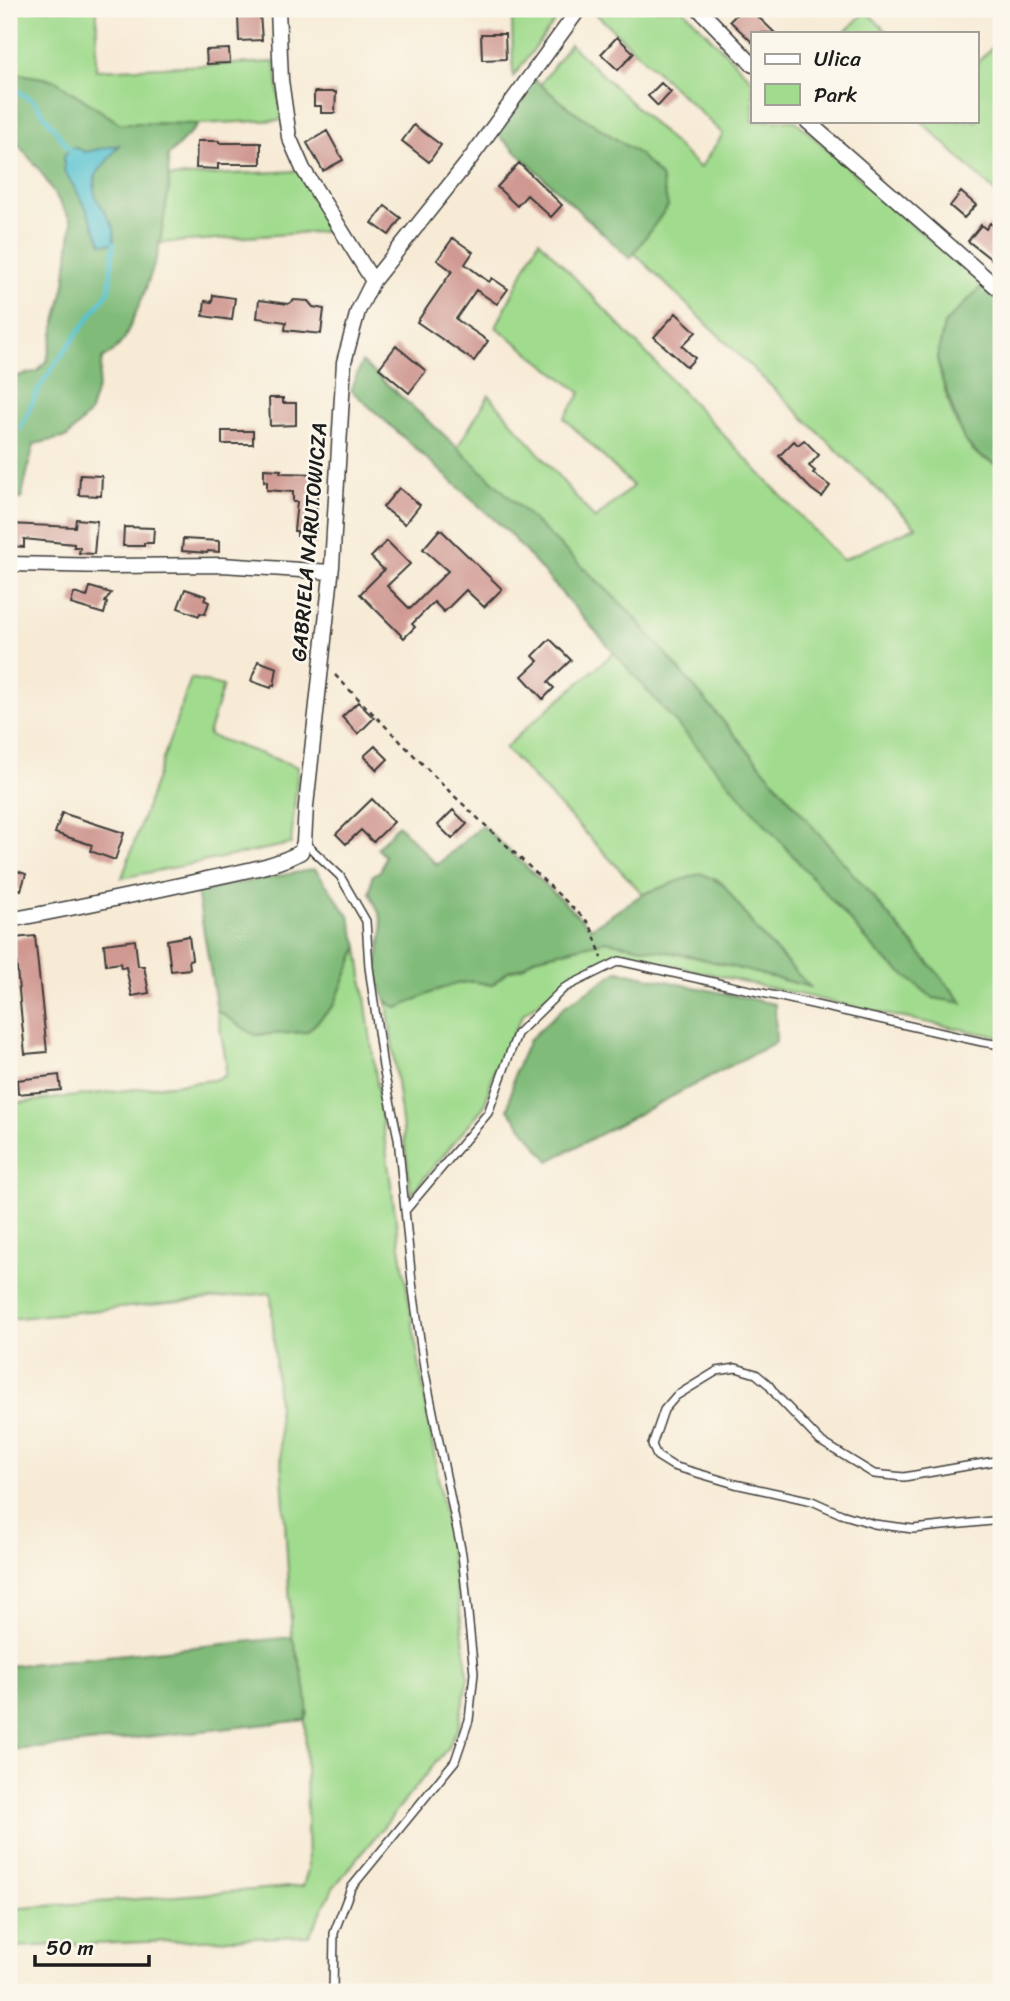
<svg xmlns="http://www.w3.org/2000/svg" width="1010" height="2001" font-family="Sriracha,sans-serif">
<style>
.green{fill:#a1db8e;stroke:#5e7c55;stroke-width:2}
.forest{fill:#80bb79;stroke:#4e6c4a;stroke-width:2}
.water{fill:#57c2d0;stroke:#3a6f76;stroke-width:2}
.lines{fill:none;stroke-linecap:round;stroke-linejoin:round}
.stream{stroke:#57c2d0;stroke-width:4.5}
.building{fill:#cf9891}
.lane-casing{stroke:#3d3b38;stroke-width:10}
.street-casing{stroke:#3d3b38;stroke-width:17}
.path{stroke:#3d3b38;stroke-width:2.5;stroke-dasharray:5 5;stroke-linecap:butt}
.lane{stroke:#fff;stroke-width:7}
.street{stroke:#fff;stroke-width:14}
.labels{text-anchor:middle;stroke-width:5;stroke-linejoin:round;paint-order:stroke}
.street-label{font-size:21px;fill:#1c1c1c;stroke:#fbf7ec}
</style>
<rect width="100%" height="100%" fill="#fbf7ec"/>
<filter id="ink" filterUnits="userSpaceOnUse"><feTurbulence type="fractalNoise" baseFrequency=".0143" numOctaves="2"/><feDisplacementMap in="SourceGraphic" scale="14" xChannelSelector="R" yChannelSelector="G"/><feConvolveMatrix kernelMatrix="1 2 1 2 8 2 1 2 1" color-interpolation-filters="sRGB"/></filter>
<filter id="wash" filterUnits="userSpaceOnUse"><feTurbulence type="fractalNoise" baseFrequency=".00686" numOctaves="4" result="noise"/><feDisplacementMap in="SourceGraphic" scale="28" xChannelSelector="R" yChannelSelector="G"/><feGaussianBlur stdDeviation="1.57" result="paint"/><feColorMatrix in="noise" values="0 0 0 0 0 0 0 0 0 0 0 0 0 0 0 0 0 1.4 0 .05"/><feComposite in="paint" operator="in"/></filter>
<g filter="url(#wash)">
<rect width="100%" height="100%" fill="#f7ebd6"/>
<!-- green -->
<path class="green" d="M9,9h88l-1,61 179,-8 7,58 -83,4 -80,-1 -65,-43 -35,-6 -10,-5z
M512,9h52l-51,68z
M595,9h88l70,72v40h43l109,98 79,65 -16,16 -31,58c6,27 19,84 44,99 6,4 14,6 20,9v571l-112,-22 -261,-60 -32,8 -72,50 -30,57 -9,35 -74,89 -24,-192 11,6c22,-10 47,-24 71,-26 7,-1 16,2 23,3l16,-14 15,-4 11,-9 71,-17 90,16 114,30 -50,-54 -36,-49 -8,-6 -34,3 -38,13 -138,-146 21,-20 89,-76 267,305 80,45 -331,-389 -174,-165 32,-53 106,124 38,-33 -69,-68 17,-25 -85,-66 43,-87 303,320 74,-33 -282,-274 34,-47 -99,-98 -29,-23 30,-41 130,124 23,-34 -130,-123z
M866,11l22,22h1h-45z
M1001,38v160l-80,-77h56v-58z
M298,171l34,60 -172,12 9,-55 -1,-11z
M191,678l32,8 -15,49 90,32 -7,77 -169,34z
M358,947l39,281 63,383 8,66 -10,51 -11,21 -114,139 -24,48 -300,11v-38l294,-23 5,-17 -3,-149 3,-5 -7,-48 -9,-30 -21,-344 -262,26v-215l204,-24 12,-4 1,-14 -9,-52 37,25 53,-3 27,-27z"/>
<!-- forest -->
<path class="forest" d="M9,69l11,5 34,6 65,43 80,1 -31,32 1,32 -11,65 -14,41 -19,44 -9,11 -14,10 -4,27 -9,28 -22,23 -33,7 -13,55 -12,1v-122l29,-7 9,-11 18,-76 7,-62 -33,-53 -30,-35z
M530,76l39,32 70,46 22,23 7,29 -38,53 -138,-130z
M984,284l17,16v166l-21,-10 -16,-16 -21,-58 -6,-24 7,-34z
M362,362l79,70 190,181 332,390 -30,-5 -51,-41 -374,-425 -157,-142z
M398,825l39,40 45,-40 109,103 52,-34 58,-21 22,11 36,49 51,54 -115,-30 -90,-16 -71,17 -11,9 -15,4 -16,14c-7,-1 -16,-4 -23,-3 -24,2 -49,16 -71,26l-11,-6 -8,-17 -3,-16 7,-40 -3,-14 -10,-22 2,-17 9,-6 4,-14 -8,-8z
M315,869l34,47 9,31 -24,58 -27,27 -53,3 -37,-25 -20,-119z
M618,971l157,33 1,38 -227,119 -41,-52 7,-37 14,-32 36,-34z
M292,1637c5,18 21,67 13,83l-254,27 -42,3v-84z"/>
<!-- water -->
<path class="water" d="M119,145l-23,30 -2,14 2,8 18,31v15l-12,1 -17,-38 -21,-36v-15l10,-8 11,5z"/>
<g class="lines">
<!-- stream -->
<path class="stream" d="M9,86l25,15 36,49
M21,428l18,-40 22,-32 48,-65 5,-48"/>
</g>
<g id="blocks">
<!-- building -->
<path class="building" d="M742,9h8l25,24h-22v10l-23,-22z
M260,14l2,26 -23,1 -1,-26z
M481,34h24l1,25 -24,1z
M617,37l17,16 -16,17 -17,-16z
M229,49l1,14 -23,1 -1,-14z
M661,83l10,9 -13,14 -10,-10z
M314,92h22l-1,21h-14v-7h-7z
M414,125l27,20 -12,17 -27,-21z
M327,131l16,29 -20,11 -16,-28z
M197,141h22v2h42v21h-43v5l-22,-1z
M519,163l43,42 -11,12 -24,-22 -10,11 -20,-19z
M961,192l15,13 -12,13 -14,-12z
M385,206l16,12 -12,17 -17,-12z
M990,223l11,9v14l-10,13 -23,-18 13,-16 5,4z
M453,238l20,14 -8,12 24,18 3,-4 16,11 -11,15 -21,-14 -20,29 32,22 -14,20 -57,-39 35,-51 -15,-11z
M213,295l22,3 -3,22 -29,-4 2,-15 7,1z
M259,300l29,4 6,-4 14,1 5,6 11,2 -3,25 -36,-4 1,-8 -29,-4z
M676,313l20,19 -14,14 13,12 -8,9 -33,-30z
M396,346l30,25 -17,22 -30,-25z
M269,398h14v5h13v22l-26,1z
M222,431h31v13h-31z
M804,440l15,15 -10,11 6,5 -2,2 17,13 -8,11 -11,-8 -32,-33 15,-15 4,4z
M264,469l17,1 -1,3 38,1 -3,64 -18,-2v-5h-3l3,-29h-4v-10l-26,-2v-9l-3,1z
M80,475l22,1 -1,20 -22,-1z
M399,488l21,17 -15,19 -22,-17z
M76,519l21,2 -3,33 -15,-1 1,-6h-6v-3l-50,-5v8l-15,-1v-22l66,3z
M124,527l30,1 -1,15h-9v3h-21z
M440,529l62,60 -18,18 -18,-17 -22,22 -10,-10 -22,22 3,3 -11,11 -44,-44 24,-24 -13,-13 16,-16 23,23 -23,22 23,23 38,-38 -25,-22z
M183,539l36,2v11l-11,-1 -1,2 -25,-2z
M90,587l21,6 -6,9 2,1 -3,11 -33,-10 3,-11 13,4z
M185,589l21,7 -2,4 5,2 -4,12 -5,-1 -1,3 -21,-8z
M550,639l21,21 -23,22 6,6 -11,11 -21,-23 16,-15 -5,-5z
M258,661l19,7 -3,18 -2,-1 -1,3 -20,-7z
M358,702l16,16 -16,16 -16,-17z
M375,746l13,13 -11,11 -13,-14z
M372,799l22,23 -21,20 -12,-12 -15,14 -10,-10z
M453,810l14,14 -15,15 -14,-14z
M62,813l62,20 -9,27 -25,-9 2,-6 -37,-12z
M9,868l17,6 -5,16 -12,-4z
M35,936l12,116 -22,2 -11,-116z
M189,936l3,23 -3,1 1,9 -19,2 -4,-31z
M135,940l3,26h6l5,27 -17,3 -6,-29 -5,1 -1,-5 -14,2 -2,-21z
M59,1075l2,15 -43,4 -1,-14z"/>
</g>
</g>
<g filter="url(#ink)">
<use href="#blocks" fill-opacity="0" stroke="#3d3b38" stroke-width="2"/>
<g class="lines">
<defs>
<path id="lane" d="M305,843l35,33 26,45 3,46 14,100 15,71 14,144 12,86 38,186 12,119 -5,47 -14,41 -104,127 -17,45 -1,59
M405,1211l83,-98 29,-79 47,-46 55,-27 363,81 19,3
M1001,1460l-97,17 -30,-3 -54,-33 -43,-45 -9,-12 -12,-10 -20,-6 -19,3 -41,25 -12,14 -12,35 5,11 16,10 62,18 77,17 29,13 33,10 39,5 88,-9"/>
<path id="street" d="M278,9l3,71 8,57 14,32 70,112
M699,9l54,56
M807,121l194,170
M9,564l102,2 111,-1 109,7
M9,920c65,-12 130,-26 194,-40 33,-8 69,-12 98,-28l3,-10 2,-36 26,-240 12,-204 14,-51 15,-30 94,-118 112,-154"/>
</defs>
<!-- lane casing -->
<use href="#lane" class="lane-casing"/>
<!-- street casing -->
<use href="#street" class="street-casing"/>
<!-- path -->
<path class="path" d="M335,675l115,117 140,132 12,34"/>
<!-- lane -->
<use href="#lane" class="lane"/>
<!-- street -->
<use href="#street" class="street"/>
</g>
</g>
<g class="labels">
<!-- street labels -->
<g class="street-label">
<text transform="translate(309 542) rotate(-85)" y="7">GABRIELA NARUTOWICZA</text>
</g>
</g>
<!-- margin -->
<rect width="1010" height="2001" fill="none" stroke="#fbf7ec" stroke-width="35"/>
<!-- legend -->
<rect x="751" y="32" width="228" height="91" fill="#fbf7ec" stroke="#a29f99" stroke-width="2"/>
<rect x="765" y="54" width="35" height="10" fill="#ffffff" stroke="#a29f99" stroke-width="2"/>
<text x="814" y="66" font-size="21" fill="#1c1c1c">Ulica</text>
<rect x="765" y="84" width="35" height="21" fill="#a1db8e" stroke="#a29f99" stroke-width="2"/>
<text x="814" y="102" font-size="21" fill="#1c1c1c">Park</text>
<!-- scale -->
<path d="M35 1955v10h114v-10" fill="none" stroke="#1c1c1c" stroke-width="3.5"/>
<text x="46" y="1955" font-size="21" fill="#1c1c1c" stroke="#fbf7ec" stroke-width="5" paint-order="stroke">50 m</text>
</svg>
